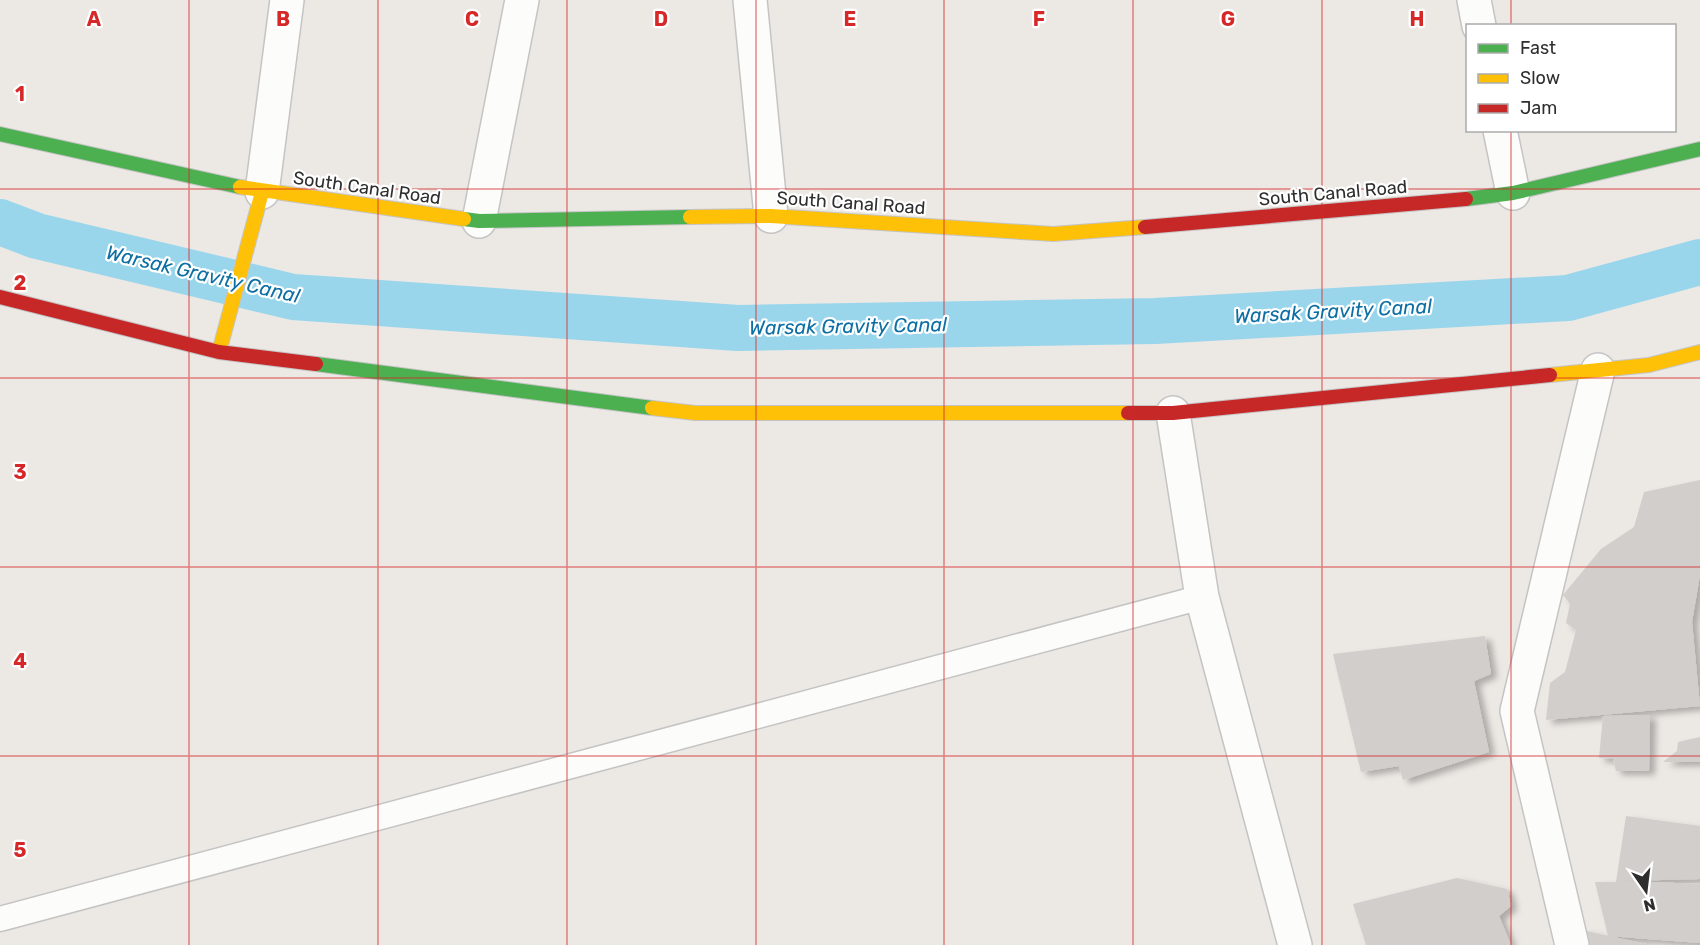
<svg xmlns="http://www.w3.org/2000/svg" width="1700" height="945" font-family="Rubik,sans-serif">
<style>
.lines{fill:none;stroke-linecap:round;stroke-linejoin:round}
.canal{stroke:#99d6ec;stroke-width:46}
.building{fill:#d1cecb;filter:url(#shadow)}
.lane-casing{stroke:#c5c4c5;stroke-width:27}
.street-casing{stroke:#c5c4c5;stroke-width:36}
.fast-casing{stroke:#c5c4c5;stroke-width:16}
.slow-casing{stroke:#c5c4c5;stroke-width:16}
.jam-casing{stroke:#c5c4c5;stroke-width:16}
.lane{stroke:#fcfcfb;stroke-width:24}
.street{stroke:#fcfcfb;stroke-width:33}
.fast{stroke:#4caf50;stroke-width:14}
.slow{stroke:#ffc107;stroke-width:14}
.jam{stroke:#c62828;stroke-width:14}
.grid{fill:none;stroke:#d62828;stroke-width:1.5;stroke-opacity:0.55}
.labels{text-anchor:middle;stroke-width:4.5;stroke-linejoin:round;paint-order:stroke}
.street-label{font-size:18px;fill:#2e2e2e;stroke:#fff}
.water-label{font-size:20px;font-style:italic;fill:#0d6fa3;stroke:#fff}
.grid-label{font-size:20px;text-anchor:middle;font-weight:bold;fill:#d62828;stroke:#fff;stroke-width:4.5;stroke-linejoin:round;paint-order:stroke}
</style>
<defs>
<filter id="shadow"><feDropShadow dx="6" dy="4" stdDeviation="3" flood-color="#0004"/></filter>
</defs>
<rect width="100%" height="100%" fill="#ece8e4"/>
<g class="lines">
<!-- canal -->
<path class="canal" d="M0,222l37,14 256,61 445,31 417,-7 413,-23 132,-36"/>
</g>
<!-- building -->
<path class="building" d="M1700,480v95l-8,47 8,84 -154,14 4,-37 15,-11 11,-42 -10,-7 4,-19 -7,-9 38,-46 33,-22 10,-35z
M1485,636l6,38 -17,7 15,71 -86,28 -4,-14 -38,6 -28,-118z
M1650,715l-1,56h-33l-3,-12 -14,-1 4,-42z
M1700,737v25h-37l14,-11 1,-9z
M1626,816l74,10v53l-77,2 77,3v59l-92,-7 -13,-54h21z
M1457,878l50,11 4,17 -12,10 12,29h-145l-13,-41z
M1582,930l64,14 -1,1h-57z"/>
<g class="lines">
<defs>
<path id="lane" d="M0,919l1202,-322"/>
<path id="street" d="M750,0l21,216
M1474,0l5,26
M1500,130l13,63
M262,192l25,-192
M479,221l43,-221
M1173,413l29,184 93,348
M1572,945l-55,-234 81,-341"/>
<path id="fast" d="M0,134l240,53
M1466,199l47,-6 187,-44
M464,219l15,2 211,-4
M316,364l336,44"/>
<path id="slow" d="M240,187l224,32
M690,217l81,-1 282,18 92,-7
M219,352l43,-160
M1550,375l99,-10 51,-13
M652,408l43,5h433"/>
<path id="jam" d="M1145,227l321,-28
M0,297l219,55 97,12
M1128,413h45l377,-38"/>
</defs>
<!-- lane casing -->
<use href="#lane" class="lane-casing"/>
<!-- street casing -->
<use href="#street" class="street-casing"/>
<!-- fast casing -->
<use href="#fast" class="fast-casing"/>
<!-- slow casing -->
<use href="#slow" class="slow-casing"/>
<!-- jam casing -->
<use href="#jam" class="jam-casing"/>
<!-- lane -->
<use href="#lane" class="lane"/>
<!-- street -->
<use href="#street" class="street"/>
<!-- fast -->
<use href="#fast" class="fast"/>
<!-- slow -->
<use href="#slow" class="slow"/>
<!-- jam -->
<use href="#jam" class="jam"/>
</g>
<!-- grid -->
<path class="grid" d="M189,0v945M378,0v945M567,0v945M756,0v945M944,0v945M1133,0v945M1322,0v945M1511,0v26M1511,130v815M0,189h1700M0,378h1700M0,567h1700M0,756h1700"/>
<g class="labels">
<!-- street labels -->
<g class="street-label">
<text transform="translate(367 188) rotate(8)" y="6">South Canal Road</text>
<text transform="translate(1333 193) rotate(-5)" y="6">South Canal Road</text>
<text transform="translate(851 203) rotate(4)" y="6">South Canal Road</text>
</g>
<!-- water labels -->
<g class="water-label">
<text transform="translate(203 274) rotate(13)" y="7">Warsak Gravity Canal</text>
<text transform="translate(1333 311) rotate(-3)" y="7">Warsak Gravity Canal</text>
<text transform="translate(848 326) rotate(-1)" y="7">Warsak Gravity Canal</text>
</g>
</g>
<g class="grid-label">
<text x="94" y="26">A</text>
<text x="283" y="26">B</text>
<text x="472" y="26">C</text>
<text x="661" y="26">D</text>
<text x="850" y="26">E</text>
<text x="1039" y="26">F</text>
<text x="1228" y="26">G</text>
<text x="1417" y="26">H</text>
<text x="20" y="101">1</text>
<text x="20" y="290">2</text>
<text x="20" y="479">3</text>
<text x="20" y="668">4</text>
<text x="20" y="857">5</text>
</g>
<!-- legend -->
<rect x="1466" y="24" width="210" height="108" fill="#ffffff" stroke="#ababab" stroke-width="1.5"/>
<rect x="1478" y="44" width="30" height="9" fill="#4caf50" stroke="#ababab" stroke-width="1.5"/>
<text x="1520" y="54" font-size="18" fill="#2e2e2e">Fast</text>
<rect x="1478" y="74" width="30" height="9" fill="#ffc107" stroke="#ababab" stroke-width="1.5"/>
<text x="1520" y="84" font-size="18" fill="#2e2e2e">Slow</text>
<rect x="1478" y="104" width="30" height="9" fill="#c62828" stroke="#ababab" stroke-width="1.5"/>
<text x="1520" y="114" font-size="18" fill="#2e2e2e">Jam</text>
<!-- north arrow -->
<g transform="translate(1646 891) rotate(166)" stroke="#ffffff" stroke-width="4.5" paint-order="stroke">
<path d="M0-4.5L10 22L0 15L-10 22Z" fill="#2e2e2e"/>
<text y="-9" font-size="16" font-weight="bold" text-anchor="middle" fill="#2e2e2e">N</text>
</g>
</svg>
